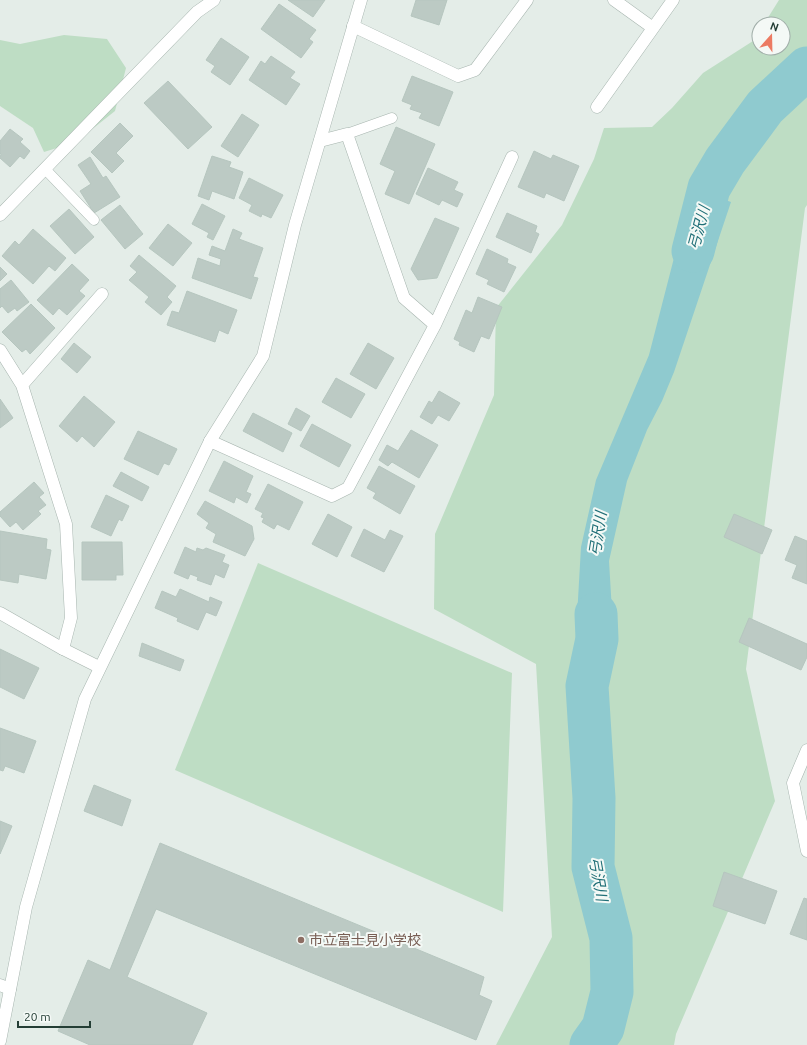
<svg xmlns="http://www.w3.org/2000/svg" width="807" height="1045" font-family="Ubuntu,'Noto Sans JP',sans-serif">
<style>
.green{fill:#beddc4}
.water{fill:#8fcacf}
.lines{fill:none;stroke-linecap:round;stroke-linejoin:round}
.river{stroke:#8fcacf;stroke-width:43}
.building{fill:#bccac4;stroke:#b6c6bf}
.service-casing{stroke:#a7b5af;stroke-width:11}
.minor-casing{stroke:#a7b5af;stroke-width:13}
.tertiary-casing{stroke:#a7b5af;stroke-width:13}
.service{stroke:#fff;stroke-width:10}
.minor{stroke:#fff;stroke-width:12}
.tertiary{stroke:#fff;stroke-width:12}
.education-dot{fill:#8d6e63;stroke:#f4f9f6;stroke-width:1.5}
.labels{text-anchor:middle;stroke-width:4;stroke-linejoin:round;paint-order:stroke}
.education-label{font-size:14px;fill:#785e54;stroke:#f4f9f6;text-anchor:start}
.water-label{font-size:15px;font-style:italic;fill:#206f77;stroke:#f4f9f6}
</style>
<rect width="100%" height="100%" fill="#e4ede8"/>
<!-- green -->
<path class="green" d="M779,0h28v205l-2,3 -59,461 29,132 -99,233 -2,11h-178l56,-108 -16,-273 -102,-55 1,-75 59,-139 2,-87 66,-83 32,-66 10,-31 48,-1 20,-19 31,-35 50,-32 6,-10v17h24v-24h-19z
M64,35l43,4 19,29 -11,43 -39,31 -32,10 -11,-24 -33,-22v-66l20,4z
M258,563l254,110 -9,239 -328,-142z"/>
<!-- water -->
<path class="water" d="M807,48v42l-45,36 -33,62 -31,-8 34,-62 32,-32 37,-29z
M692,188l39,14 -57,170 -12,29 -15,29 -20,51 -18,80 4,67 -4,48 -35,-7 7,-122 15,-67 53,-125z"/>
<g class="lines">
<!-- river -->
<path class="river" d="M693,251l16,-63 16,-27 40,-54 42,-39
M591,1045l12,-17 9,-36 -1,-54 -18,-71 1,-69 -7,-112 10,-47 -1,-25"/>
</g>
<!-- building -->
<path class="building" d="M288,0h37l-12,17z
M416,0h31l-8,25 -28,-9z
M279,4l37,26 -7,9 4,3 -12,16 -40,-29z
M221,38l28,19 -19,28 -19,-13 4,-6 -9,-6z
M271,56l24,16 -5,6 10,6 -14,21 -37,-25 12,-19 4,3z
M412,76l41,16 -14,34 -20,-8 3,-5 -12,-4 2,-4 -10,-4z
M168,81l44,46 -24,22 -44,-46z
M242,114l17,11 -21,32 -17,-11z
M120,123l13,13 -17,17 8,8 -12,12 -21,-21z
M396,127l39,17 -26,60 -24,-10 10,-23 -15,-7z
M10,129l13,10 -3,3 10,9 -6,8 -4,-3 -10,11 -10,-9 1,-4 -1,-1v-12z
M534,151l17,8 2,-4 26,11 -15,35 -18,-8 -2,5 -26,-11z
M212,156l19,6 -2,5 14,5 -9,27 -22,-8 -3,9 -11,-4z
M90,157l13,21 3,-2 14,21 -26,16 -14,-22 11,-7 -13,-19z
M428,168l30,14 -4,8 9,4 -6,13 -15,-7 -3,5 -23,-11z
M249,178l34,17 -12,23 -9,-4 -1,3 -12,-6 3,-6 -13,-7z
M202,204l23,12 -12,24 -6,-3 2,-4 -17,-9z
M120,205l23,29 -18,15 -24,-29z
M69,209l25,28 -19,17 -25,-28z
M507,213l30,13 -2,6 4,2 -8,19 -35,-16z
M435,218l24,10 -22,50 -19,2 -7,-11z
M168,224l24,19 -19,23 -24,-18z
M33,229l33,29 -11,13 -6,-5 -16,18 -31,-28 13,-15 4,4z
M233,229l9,4 -3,6 24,9 -10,29 5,1 -7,21 -59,-21 6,-20 22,8 1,-7 -12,-4 3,-9 13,5z
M487,249l21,10 -1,4 9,4 -12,25 -17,-8 2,-4 -13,-6z
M139,255l37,31 -9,11 5,5 -11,13 -16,-13 4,-5 -20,-17 8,-8 -7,-6z
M72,264l17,16 -10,11 6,5 -18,19 -8,-7 -6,7 -16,-15z
M0,267l7,7 -7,7z
M11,280l18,22 -12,9 -2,-3 -7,5 -6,-7 -2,2v-19z
M187,291l50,19 -9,24 -9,-4 -4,12 -48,-17 5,-14 7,2z
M478,297l24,10 -13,32 -8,-3 -7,16 -15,-7 1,-3 -6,-3 12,-29 6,3z
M31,304l24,24 -25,26 -4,-5 -4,3 -20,-20z
M74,343l17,14 -14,16 -16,-14z
M368,343l26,15 -18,31 -26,-15z
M336,378l29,16 -14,24 -29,-16z
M439,391l21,12 -11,18 -11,-6 -6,9 -12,-7 9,-16 3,2z
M84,396l31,26 -21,25 -12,-11 -5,6 -18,-16z
M0,399l13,19 -13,10z
M296,408l14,8 -9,15 -13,-7z
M253,413l39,20 -9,19 -40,-21z
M312,424l39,21 -12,22 -39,-21z
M411,430l27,15 -19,33 -27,-16 -4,4 -9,-6 8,-15 11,6z
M138,431l39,18 -8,16 -5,-2 -6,12 -34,-16z
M224,461l29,15 -7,16 5,2 -4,9 -11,-6 -2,6 -25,-12z
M379,466l36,20 -15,28 -27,-16 3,-5 -9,-5z
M121,472l28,15 -7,14 -29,-15z
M34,482l10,11 -5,4 7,8 -8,6 3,3 -18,16 -7,-8 -6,5 -10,-11v-4z
M268,484l35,18 -14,28 -12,-6 -3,5 -12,-7 2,-4 -3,-1 2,-4 -8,-4z
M106,495l23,11 -7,15 -3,-2 -8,17 -20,-9z
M205,501l47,25 2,13 -9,17 -32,-14 3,-8 -10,-6 3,-5 -12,-9z
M328,514l24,13 -15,30 -25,-13z
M734,514l38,16 -10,24 -38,-17z
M364,529l21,11 5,-10 13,6 -19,36 -33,-16z
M0,531l47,8 -1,10 5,1 -5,29 -27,-5 -1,9 -18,-3z
M795,536l12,5v43l-15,-6 5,-13 -12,-5z
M82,542h40l1,33h-7v5h-34z
M185,547l11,5 1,-4 6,2 3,-2 19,7 -3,7 7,3 -5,13 -9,-4 -4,11 -14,-5 1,-3 -8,-3 -2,5 -14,-6z
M180,589l29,13 1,-5 12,5 -6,14 -10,-4 -8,18 -21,-9 1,-3 -23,-10 7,-17 14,6z
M749,618l58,26v13l-6,13 -62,-28z
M142,643l42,17 -4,11 -41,-15z
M0,649l39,19 -15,31 -24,-12z
M0,728l36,13 -12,32 -19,-7 -2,5 -3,-1z
M94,785l37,15 -9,26 -38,-15z
M0,821l12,5 -12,28z
M160,843l324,134 -5,18 13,6 -16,39 -320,-131 -29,68 80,36 -15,32h-102l-32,-14 30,-71 22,10z
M724,872l53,19 -12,33 -52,-18z
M804,898l3,1v41l-17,-6z"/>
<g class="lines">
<defs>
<path id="service" d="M347,134l45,-16
M45,169l49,51"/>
<path id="minor" d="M614,0l39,28
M353,26l105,50 17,-6 52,-70
M597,107l76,-107
M435,325l77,-168
M0,350l22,35 44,139 5,94 -8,31
M22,385l80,-91
M210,441l122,55 16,-8 87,-163 -31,-27 -57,-164 -27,7
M807,750l-14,33 14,68
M0,985l10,4"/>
<path id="tertiary" d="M0,215l197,-203 17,-12
M0,613l63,36 36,18
M0,1041l26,-134 59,-208 125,-258 53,-85 32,-131 66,-225"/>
</defs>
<!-- service casing -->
<use href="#service" class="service-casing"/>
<!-- minor casing -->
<use href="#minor" class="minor-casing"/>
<!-- tertiary casing -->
<use href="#tertiary" class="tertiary-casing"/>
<!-- service -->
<use href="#service" class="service"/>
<!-- minor -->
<use href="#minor" class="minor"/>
<!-- tertiary -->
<use href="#tertiary" class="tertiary"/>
</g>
<!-- markers -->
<circle class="education-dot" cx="301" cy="940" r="4"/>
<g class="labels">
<!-- education labels -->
<g class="education-label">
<text x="309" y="945">市立富士見小学校</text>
</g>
<!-- water labels -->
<g class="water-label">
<text transform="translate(699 228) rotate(-75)" y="5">弓沢川</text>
<text transform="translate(598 534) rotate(-81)" y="5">弓沢川</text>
<text transform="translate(598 879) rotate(80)" y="5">弓沢川</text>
</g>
</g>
<!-- north arrow -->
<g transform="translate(771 36) rotate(20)"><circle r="19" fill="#f4f9f6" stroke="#a1aea9"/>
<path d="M0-3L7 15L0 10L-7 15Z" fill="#ec7b63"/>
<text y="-6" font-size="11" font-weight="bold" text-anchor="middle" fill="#243e35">N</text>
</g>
<!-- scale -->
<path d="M18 1021v6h72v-6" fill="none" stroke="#243e35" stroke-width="2"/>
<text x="24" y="1021" font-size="12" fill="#243e35" stroke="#f4f9f6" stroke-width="3" paint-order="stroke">20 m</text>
</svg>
